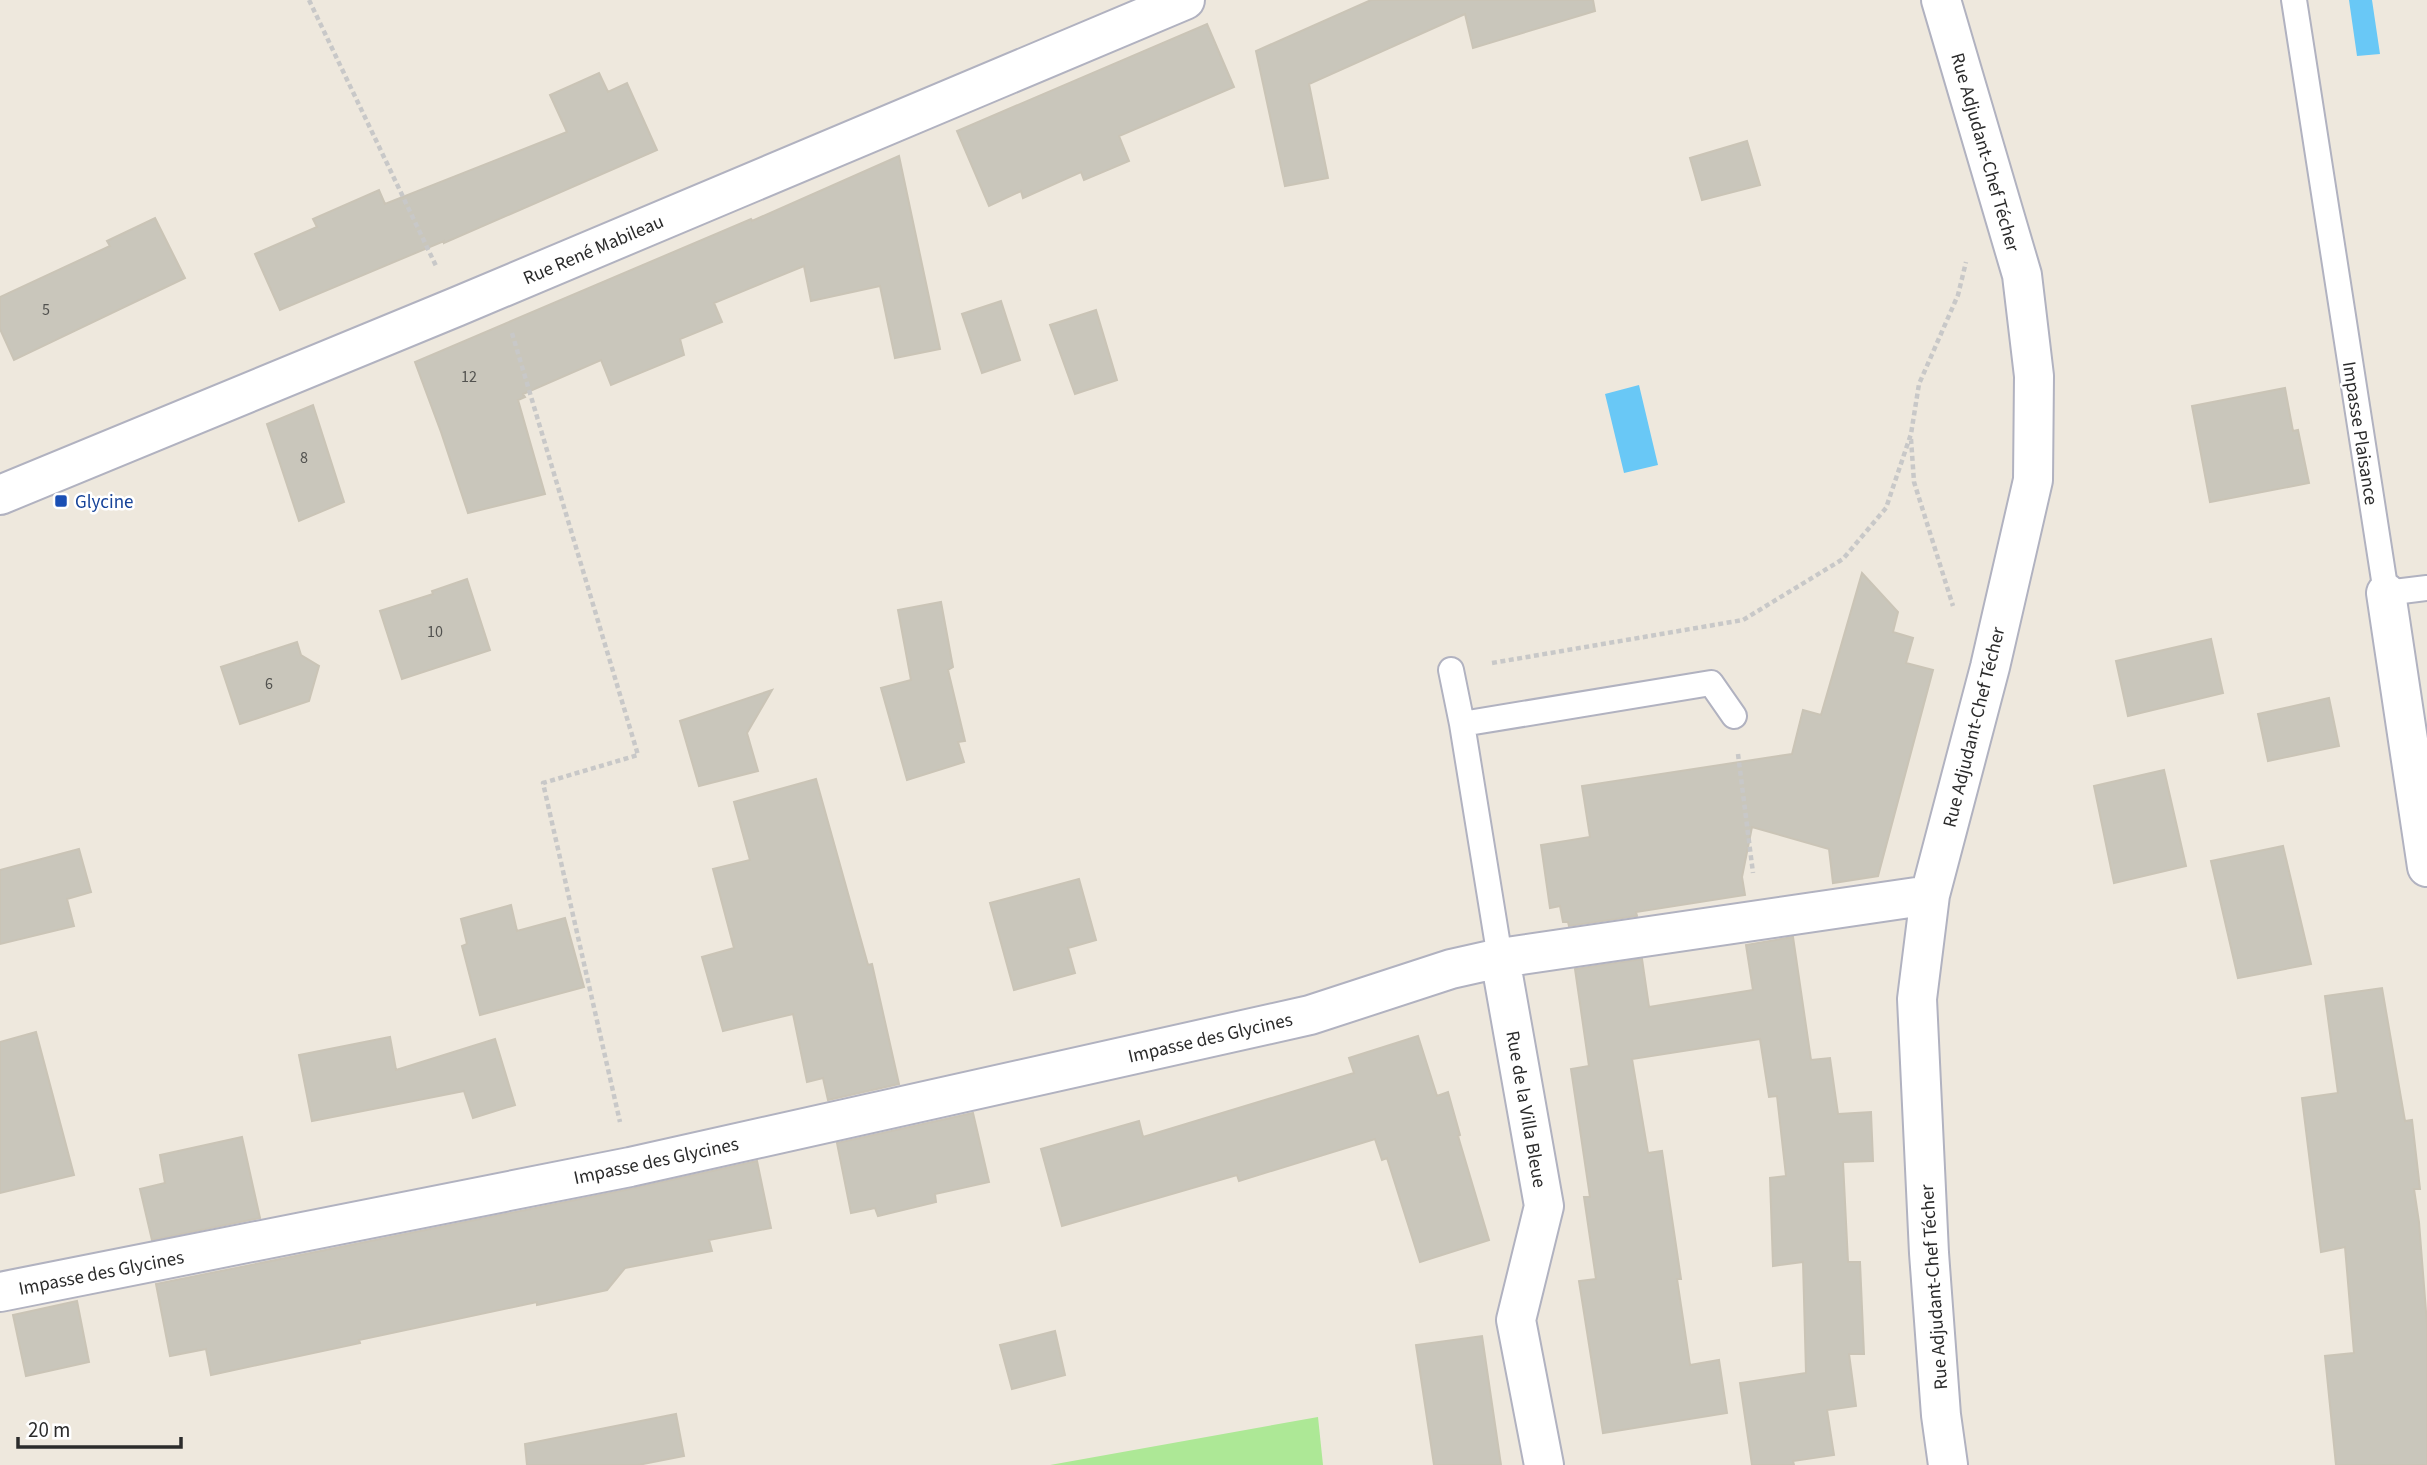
<svg xmlns="http://www.w3.org/2000/svg" width="2427" height="1465" font-family="'Source Sans 3',sans-serif">
<style>
.green{fill:#ade896}
.water{fill:#69c8f6}
.building{fill:#c9c6bb;stroke:#cac4b6;stroke-width:2}
.lines{fill:none;stroke-linecap:round;stroke-linejoin:round}
.service-casing{stroke:#b1b2c0;stroke-width:28}
.minor-casing{stroke:#b1b2c0;stroke-width:42}
.secondary-casing{stroke:#b1b2c0;stroke-width:42}
.path{stroke:#c8c8c8;stroke-width:4.5;stroke-dasharray:5 3.5;stroke-linecap:butt}
.service{stroke:#fff;stroke-width:24}
.minor{stroke:#fff;stroke-width:38}
.secondary{stroke:#fff;stroke-width:38}
.transit-dot{fill:#1a4fb4;stroke:#fff;stroke-width:2.5}
.labels{text-anchor:middle;stroke-width:5;stroke-linejoin:round;paint-order:stroke}
.number-label{font-size:16px;fill:#52524f}
.street-label{font-size:19px;fill:#2b2b2b;stroke:#fff}
.transit-label{font-size:19px;fill:#164399;stroke:#fff;text-anchor:start}
</style>
<rect width="100%" height="100%" fill="#eee8dd"/>
<!-- green -->
<path class="green" d="M1318,1417l5,48h-273z"/>
<!-- water -->
<path class="water" d="M2349,0h23l8,54 -23,2z
M1639,385l19,80 -34,8 -19,-79z"/>
<!-- building -->
<path class="building" d="M1371,0h222l2,11 -122,37 -8,-34 -156,70 19,94 -43,8 -29,-135z
M1207,24l27,63 -115,49 10,25 -45,19 -3,-8 -58,26 -2,-7 -32,15 -32,-75z
M599,73l9,19 19,-9 30,67 -213,93v-2l-164,69 -25,-56 62,-27 -4,-8 66,-29 6,14 182,-72 -17,-37z
M1747,141l13,44 -58,15 -12,-42z
M899,156l41,193 -45,9 -15,-72 -69,15 -7,-35 -90,37 8,19 -42,17 4,16 -73,30 -10,-25 -78,34 2,3 -7,3 27,94 -77,19 -27,-81 -26,-70 336,-143 1,2z
M155,218l30,60 -171,82 -14,-31v-32l110,-51 -3,-5z
M1001,301l19,59 -38,13 -20,-59z
M1096,310l21,70 -42,14 -25,-69z
M2285,388l8,43 5,-1 11,53 -99,19 -18,-96z
M313,405l31,97 -45,19 -32,-97z
M1862,573l36,39 -5,20 20,6 -7,25 27,7 -55,206 -45,7 -4,-34 -77,-22 -10,50 3,18 -109,17 1,4 -68,10 -1,-4h-5l-3,-16 -10,2 -9,-63 49,-8 -8,-51 210,-32 11,-44 18,5z
M467,579l23,71 -88,29 -22,-68 53,-17 -1,-3z
M941,602l12,65 -5,3 17,71 -7,1 6,20 -57,18 -26,-92 30,-8 -13,-70z
M2211,639l12,54 -95,23 -12,-55z
M297,642l4,13 18,11 -10,35 -69,23 -19,-57z
M772,690l-25,43 11,38 -59,15 -19,-65z
M2329,698l10,48 -71,15 -10,-47z
M2164,770l22,96 -72,17 -20,-97z
M816,779l52,186 4,-1 27,120 -71,16 -5,-22 -16,4 -14,-68 -70,17 -21,-74 32,-9 -21,-79 37,-9 -16,-58z
M2283,846l28,118 -73,14 -27,-117z
M79,849l12,43 -24,7 7,27 -74,18v-74z
M1079,879l17,61 -28,8 7,25 -61,17 -24,-87z
M511,905l6,26 48,-13 19,69 -104,28 -18,-69 5,-2 -6,-25z
M1793,937l18,123 19,-2 8,56 33,-2 2,49 -30,1 5,100h12l4,92h-15l7,52 -29,4 7,45 -41,6 1,4h-42l-12,-82 66,-10 -3,-111 -30,4 -3,-88 16,-2 -9,-80 -8,1 -9,-58 -128,20 16,94 14,-2 19,128h-4l13,86 29,-5 8,53 -124,20 -24,-152 17,-2 -12,-82h6l-19,-128 18,-3 -14,-97 67,-10 7,48 104,-17 -7,-45z
M2382,988l23,133 7,-1 8,69h-6l5,33 8,102v141h-91l-11,-109 29,-3 -9,-106 -24,5 -19,-154 36,-5 -13,-97z
M36,1032l38,143 -74,18v-151z
M1418,1036l19,60 11,-4 12,43 -2,1 31,104 -69,22 -33,-104 -5,2 -7,-21 -136,42 -2,-6 -175,51 -21,-77 98,-28 4,16 211,-64 -5,-15z
M390,1037l6,33 99,-31 20,66 -42,13 -9,-27 -152,30 -13,-66z
M973,1113l16,69 -54,12 1,8 -58,14 -3,-8 -24,5 -14,-70z
M242,1137l18,81 -108,22 -12,-51 25,-6 -5,-28z
M757,1161l14,67 -62,12 3,11 -87,17 -18,22 -70,15v-3l-178,38 1,3 -149,32 -5,-26 -36,7 -14,-72 479,-96z
M77,1301l12,61 -63,14 -13,-61z
M1055,1331l10,44 -53,14 -12,-44z
M1482,1336l19,129h-67l-18,-120z
M676,1414l8,42 -46,9h-111l-2,-21z"/>
<g class="lines">
<defs>
<path id="service" d="M2294,0l92,593 41,-5
M1451,670l11,54
M1500,958l-38,-234 249,-41 23,33"/>
<path id="minor" d="M1941,0l81,275 12,101 -1,104 -43,187 -60,228 -13,104 12,254 12,162 7,50
M2386,593l41,274
M1500,958l44,248 -28,114 28,145
M0,1292l630,-125 680,-152 141,-46 49,-11 430,-63"/>
<path id="secondary" d="M0,495l456,-188 729,-307"/>
</defs>
<!-- service casing -->
<use href="#service" class="service-casing"/>
<!-- minor casing -->
<use href="#minor" class="minor-casing"/>
<!-- secondary casing -->
<use href="#secondary" class="secondary-casing"/>
<!-- path -->
<path class="path" d="M309,0l127,266
M512,333l126,422 -95,28 77,339
M1911,439l3,43 39,124
M1492,663l251,-43 100,-61 43,-51 25,-74 8,-50 39,-89 8,-33
M1738,754l15,119"/>
<!-- service -->
<use href="#service" class="service"/>
<!-- minor -->
<use href="#minor" class="minor"/>
<!-- secondary -->
<use href="#secondary" class="secondary"/>
</g>
<!-- markers -->
<rect class="transit-dot" x="54" y="494" width="14" height="14" rx="3.5"/>
<g class="labels">
<!-- number labels -->
<g class="number-label">
<text x="46" y="315">5</text>
<text x="469" y="382">12</text>
<text x="304" y="463">8</text>
<text x="435" y="637">10</text>
<text x="269" y="689">6</text>
</g>
<!-- street labels -->
<g class="street-label">
<text transform="translate(1986 152) rotate(74)" y="7">Rue Adjudant-Chef Técher</text>
<text transform="translate(593 249) rotate(-23)" y="7">Rue René Mabileau</text>
<text transform="translate(2361 433) rotate(81)" y="7">Impasse Plaisance</text>
<text transform="translate(1973 727) rotate(-76)" y="7">Rue Adjudant-Chef Técher</text>
<text transform="translate(1210 1037) rotate(-13)" y="7">Impasse des Glycines</text>
<text transform="translate(1527 1109) rotate(80)" y="7">Rue de la Villa Bleue</text>
<text transform="translate(656 1160) rotate(-12)" y="7">Impasse des Glycines</text>
<text transform="translate(101 1272) rotate(-11)" y="7">Impasse des Glycines</text>
<text transform="translate(1933 1287) rotate(-94)" y="7">Rue Adjudant-Chef Técher</text>
</g>
<!-- transit labels -->
<g class="transit-label">
<text x="75" y="508">Glycine</text>
</g>
</g>
<!-- scale -->
<path d="M18 1437v10h163v-10" fill="none" stroke="#2b2b2b" stroke-width="3.5"/>
<text x="28" y="1437" font-size="21" fill="#2b2b2b" stroke="#ffffff" stroke-width="5" paint-order="stroke">20 m</text>
</svg>
